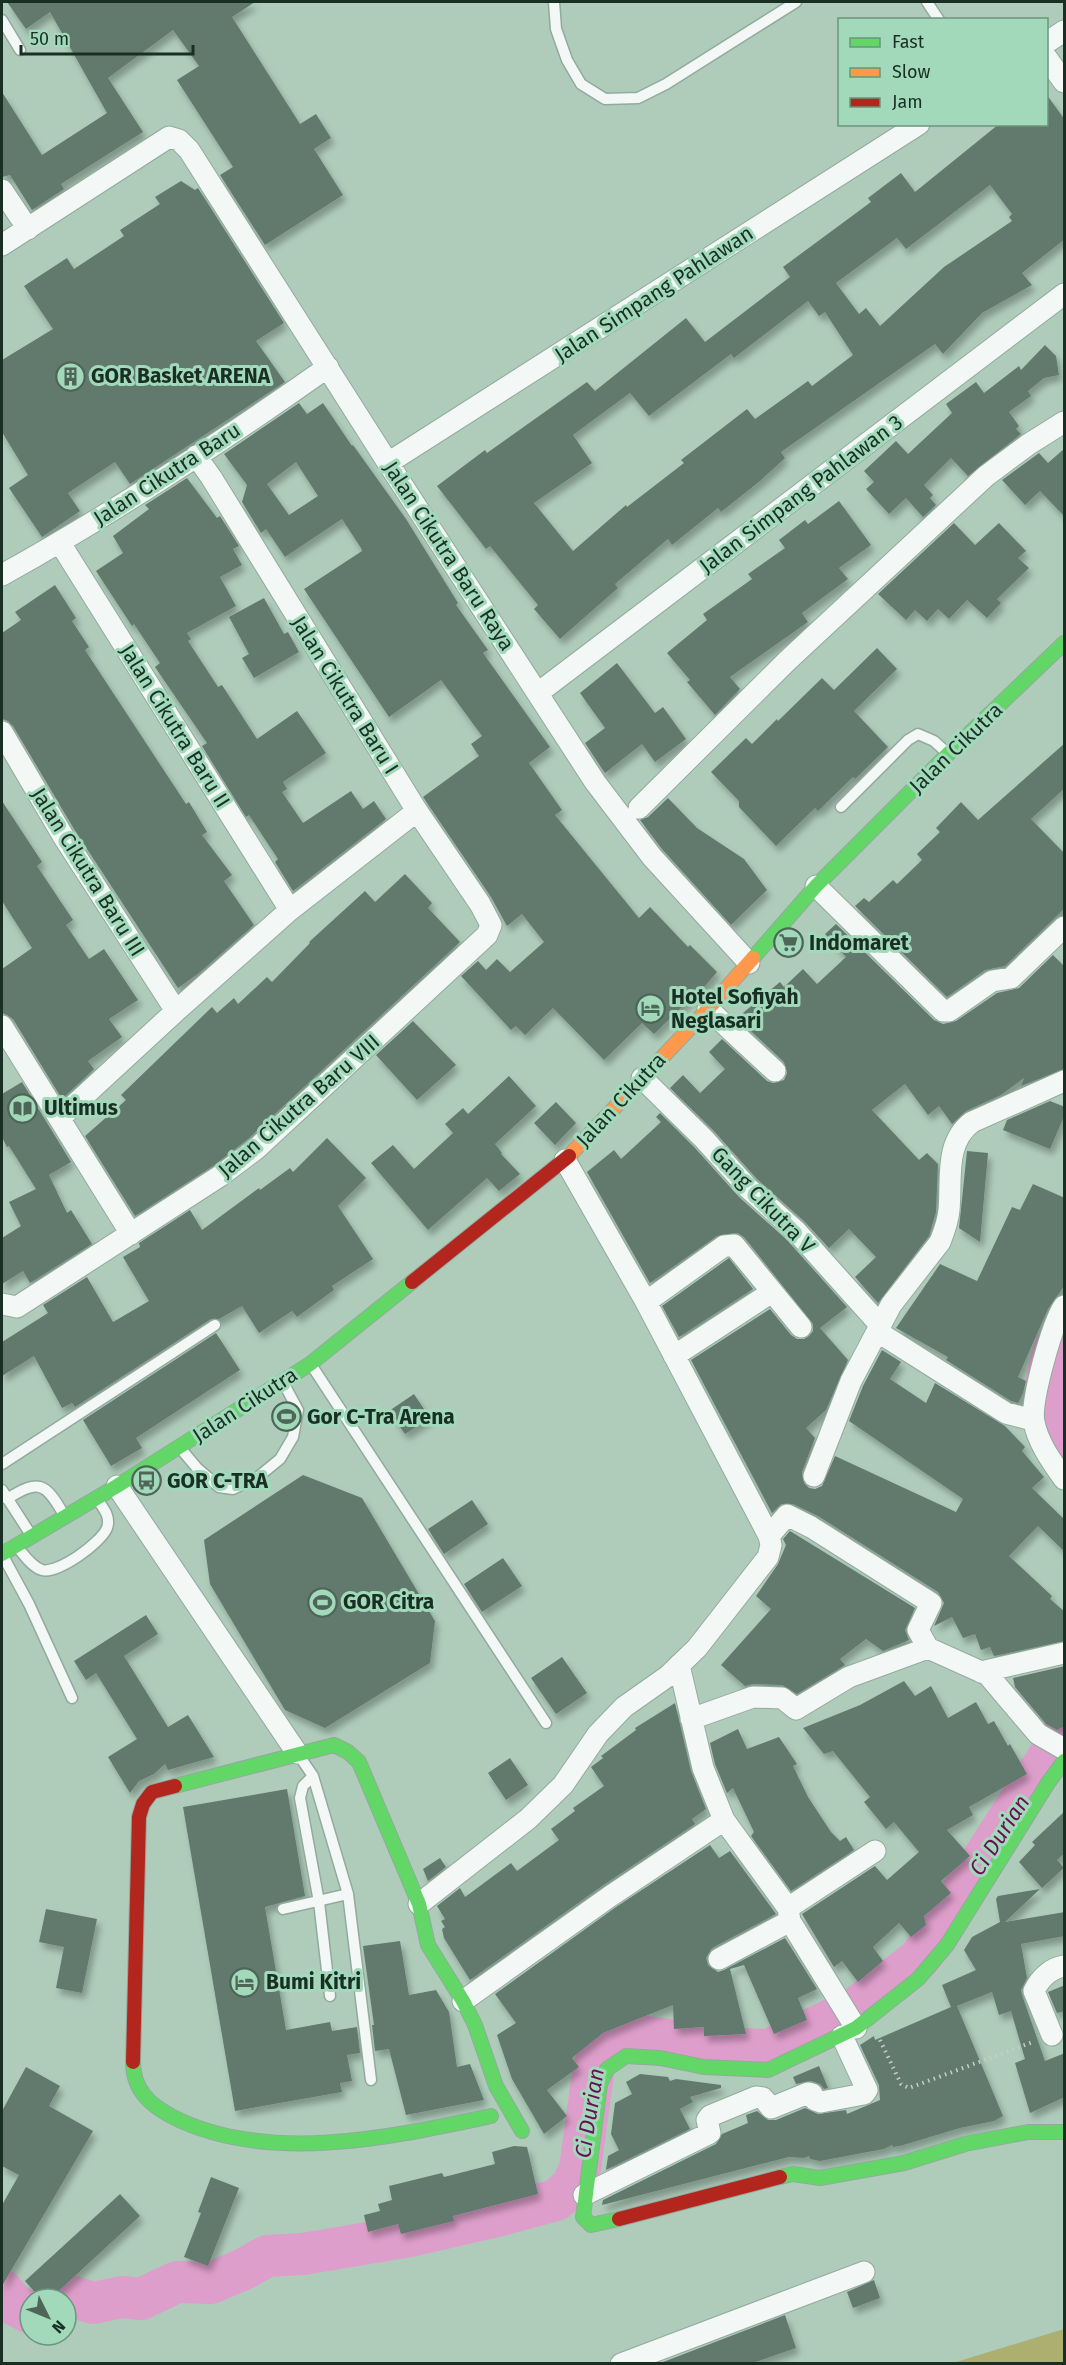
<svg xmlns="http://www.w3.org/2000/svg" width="1066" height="2365" font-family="'Fira Sans',sans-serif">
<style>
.green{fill:#b2b574}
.forest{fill:#acaf6f}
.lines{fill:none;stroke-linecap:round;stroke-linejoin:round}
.river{stroke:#de9ecb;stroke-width:42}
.building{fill:#627a6d;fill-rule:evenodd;filter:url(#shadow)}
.lane-casing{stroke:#92aa9d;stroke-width:13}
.street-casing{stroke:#92aa9d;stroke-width:23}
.fast-casing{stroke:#92aa9d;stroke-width:16}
.slow-casing{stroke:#92aa9d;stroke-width:16}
.jam-casing{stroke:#92aa9d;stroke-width:16}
.path{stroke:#c5cec9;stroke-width:4;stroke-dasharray:1.5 4.5;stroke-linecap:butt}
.lane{stroke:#f3f7f5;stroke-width:10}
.street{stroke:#f3f7f5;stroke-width:21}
.fast{stroke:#63d668;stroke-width:14}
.slow{stroke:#ff974d;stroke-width:14}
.jam{stroke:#b3261e;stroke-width:14}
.labels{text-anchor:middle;stroke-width:6;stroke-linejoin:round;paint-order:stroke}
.street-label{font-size:21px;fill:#192f23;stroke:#a2d9ba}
.poi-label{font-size:21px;font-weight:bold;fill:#192f23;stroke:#a2d9ba;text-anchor:start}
.water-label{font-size:22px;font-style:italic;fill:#6b0e56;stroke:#a2d9ba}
</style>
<defs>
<filter id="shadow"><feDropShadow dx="3.5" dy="6" stdDeviation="3" flood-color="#0004"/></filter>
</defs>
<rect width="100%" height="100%" fill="#afccbb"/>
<!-- green -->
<path class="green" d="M1064,1343v77c-17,-33 -10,-43 0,-77z"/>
<!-- forest -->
<path class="forest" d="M1064,2329v34h-111z"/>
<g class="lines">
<!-- river -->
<path class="river" d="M1056,1346c-14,41 -14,58 8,96
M2,2290l11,14 17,9
M66,2301l8,-4 19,6 29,-6 19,2 36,-17 34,1 33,-14 23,-13 36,-2 107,-18 91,-21 55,-15 16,-14 8,-18 14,-101 5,-13 11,-8 16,-5 20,-4 90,12 33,1 88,-43 63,-49 110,-173 34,-51"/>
</g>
<!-- building -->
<path class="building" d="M7,2h248l-23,15 68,107 16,-10 15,24 -17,11 29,46 -78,50 -45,-70 13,-8 -56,-87 22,-14 -26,-36 -65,48 35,54 -82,52 3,5 -32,21 -22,-35 -8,2v-85l40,63 65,-42 -57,-101 -24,17z
M1047,95l18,25v119l-43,34 10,12 -50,28 -39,41 -8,-10 -154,108 4,6 -25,23 -39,31 -3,-4 -46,37 -4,-6 -53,45 3,4 -58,51 -26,-30 4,-4 -48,-59 -4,3 -49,-63 48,-36 2,3 100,-71 8,9 91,-73 19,24 85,-65 -7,-10 88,-65 -3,-4 33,-25 14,19 84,-68h48zM990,185l22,29 -3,3 3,4 -68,46 -64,59 -14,-18 -7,6 -23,-31 61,-45 9,11zM808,301l11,15 6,-4 28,43 -41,31 -4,-5 -53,38 -8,-10 -66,51 3,3 -57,44 -1,-2 -53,46 -39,-48 58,-40 -19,-28 57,-42 19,23 82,-62 3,4z
M181,181l14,9 3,-2 86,135 -28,18 29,41 -155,102 -15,-22 -47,31 12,18 -38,26 -33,-49 19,-13 -26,-43v-72l51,-31 -29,-43 43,-28 7,11 50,-33 -4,-6 40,-26 -5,-7z
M1045,345l11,11 3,19 -15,3 -16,13 3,5 -22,16 10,14 -3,3 5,5 -53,42 -17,-18 -27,27 9,10 -3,3 6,7 -13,12 -17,-19 -17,16 -23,-25 8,-7 -10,-11 32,-30 12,13 44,-41 -6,-9 30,-22 8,11 35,-27 2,4z
M299,403l8,11 16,-11 29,43 1,-1 53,74 52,84 -2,2 32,45 -5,3 67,94 -21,16 33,47 -7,5 84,103 11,-11 38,40 2,-2 27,27 -24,28 -2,-2 -37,36 -12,-11 -38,37 -51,-52 -28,27 -9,-9 -5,4 -50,-54 17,-15 8,9 11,-11 13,13 34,-30 -22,-28 -15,12 -16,-29 -68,-100 56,-41 -8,-12 11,-8 -41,-56 -52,37 -85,-128 58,-38 -1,-3 -19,-29 -57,38 -19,-28 -5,4 -19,-31 5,-17 -23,-31zM296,462l22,34 -29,19 -22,-31z
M1065,448v69l-25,-26 -15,14 -23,-25 37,-27 9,10z
M187,478l30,40 3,-2 19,30 -6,3 9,16 -22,12 16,29 -49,27 4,6 -3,2 30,46 4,-2 35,54 40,-28 29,42 -43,29 4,7 -5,3 21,31 48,-32 12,18 11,-8 12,18 -93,72 -18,-29 3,-3 -29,-44 -3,2 -44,-71 5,-3 -52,-76 5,-4 -26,-39 -2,2 -36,-55 27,-18 -10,-17 36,-27 -4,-4z
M839,501l32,44 -32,23 9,11 -46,34 6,9 -78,55 10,12 -25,26 -28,-33 3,-2 -23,-27 40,-33 -4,-6 49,-35 -4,-5 37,-26 -6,-8 26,-20 3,4z
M954,523l21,22 24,-22 27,28 -8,7 11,10 -32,31 4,4 -14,15 -20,-18 -18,19 -11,-10 -11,12 -12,-11 -9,10 -28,-26z
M55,585l21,33 -4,3 17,26 -4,3 101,154 3,-2 18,30 -5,3 30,40 -8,6 30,44 -55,48 -21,15 -104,-159 -61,-103 -5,-5 -6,-2v-86l19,-13 -6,-8z
M264,598l20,36 4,-2 11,20 -45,26 -12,-20 7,-4 -20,-37z
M877,648l20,21 -43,42 34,36 -33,32 -2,-2 -35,34 -3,-3 -39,38 -37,-39v-6l-28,-29 35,-34 6,6 25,-25 1,2 44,-43 12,12z
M617,663l38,50 8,-6 23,32 -31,23 -13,-18 -37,29 -20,-30 20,-15 -25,-35z
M1065,743v45l-34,31 34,35v54l-60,58 -20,4 -38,27 -92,-91 9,-8 5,4 24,-22 4,4 25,-24 -5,-6 23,-22 -4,-4 25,-26 17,18z
M668,798l29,30 47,31 23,31 -36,35 -69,-76 -22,-29 8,-3z
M2,801l40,61 -5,4 36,54 -7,5 23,34 15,-10 34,51 -29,19 13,18 -34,24 6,8 -32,30 -49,-80 -6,-4 -5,-2v-44l30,-21 -30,-47z
M405,874l27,29 -4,5 32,34 -212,197 -35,27 -78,50 -50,-80 41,-36 -5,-5 91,-88 5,6 17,-15 4,6 29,-27 5,5 38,-39 -1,-1 56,-51 10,11z
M836,924l98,96 9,4 13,-3 41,-28 22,-5 34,-33 12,12 -1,102 -43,17 3,-8 -23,17 -35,16 -14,13 -13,-18 -11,9 -23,-31 -33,26 47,50 8,-7 11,11 -2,48 -7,24 -51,67 -23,-26 21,-20 -27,-28 -20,19 -24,-26 -48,-43 -44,-49 -43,-42 13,-13 17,18 25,-24 -16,-17 13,-13 45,42 6,2 11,-3 3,-7 -3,-11 -47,-44 43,-36 4,5 19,-18 14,15 29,-27 -21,-23z
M413,1021l43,44 -39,35 -41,-45z
M509,1076l27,30 -41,38 7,9 -1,1 19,20 -21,17 -12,-13 -59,52 -57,-67 22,-18 21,24 39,-36 -8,-9 18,-16 5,6z
M22,1082l49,80 -22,13 18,38 4,-3 21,34 -62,39 -7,-12 -21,13v-46l19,-12 -12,-24 27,-13 -27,-43 -2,1 -5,-10v-43z
M1050,1101l15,6v7l-15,35 -47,-19 4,-10z
M556,1102l20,21 -21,22 -21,-22z
M660,1113l35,35 44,49 48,43 60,67 -27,21 28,32 -22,50 -20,18 9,10 -13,34 2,11 5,5 6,1 7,-3 13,-30 121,56 7,-13 -114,-78 14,-35 19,-36 19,12 -11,17 36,24 9,-20 70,43 20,21 -3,4 22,26 -12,11 33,32v32l-27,-26 -29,30 43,40 -2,3 15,13v29l-71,15 -4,-9 -9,3 -6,-16 -12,4 -11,-21 -18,9 10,-23 -6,-11 -120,-76 -25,-12h-12l-9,9 -81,-153 79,-51 21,26 6,4h7l5,-3 4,-5v-7l-69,-87 -6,-4 -21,3 -67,47 -63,-111 27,-22 7,9 40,-37 -5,-5z
M327,1138l39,40 -28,28 35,53 -41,27 2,4 -37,27 -5,-6 -33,22 -17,-27 -23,13h-8l-136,88 -3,-4 -10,5 -28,-52 -32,20v-34l46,-29 -5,-8 44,-28 26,45 36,-21 -26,-44 17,-10 -1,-4 51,-33 12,20 57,-42 1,2 30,-22 3,4z
M967,1151l21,2 -8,89 -21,-14z
M1033,1184l32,14v87l-17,24 -30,68 8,4 -3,12 -5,10 -7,-2 -65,-41 2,-3 -52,-29 44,-64 37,17 35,-74 8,3z
M729,1258l24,31 -74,48 -17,-31z
M216,1333l24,37 -104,68 6,10 -31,18 -28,-46z
M414,1394l16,24 -25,16 -16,-23z
M303,1475l59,23 73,123 -5,42 -105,65 -40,-18 -75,-126 -6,-44z
M472,1500l16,24 -44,30 -16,-25z
M790,1531l125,77 -10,22 4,10 -26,11 -17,-12 -26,20 5,6 -48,29 -15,-9 -29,-1 -8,2 -24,-21 50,-56 -15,-13 22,-32 8,-19 -3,-6z
M503,1558l19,28 -40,26 -18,-28z
M146,1615l12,19 -34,22 44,71 20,-12 26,42 -46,13 -3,-6 -11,10 -15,7 -9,12 -22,-36 29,-18 -41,-66 -10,7 -12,-19z
M562,1657l25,36 -31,21 -25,-36z
M1065,1666v60l-8,4 -11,-6 -31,-37 -2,-9z
M904,1681l11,15 16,-10 17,32 28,-16 12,22 6,-3 14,25 2,-2 17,30 -58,33 4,8 -26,15 23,26 -29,25 10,12 -27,23 2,9 -15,12 -12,-14 -26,24 10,14 -25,21 -16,-21 -8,6 -32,-53 73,-48 12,14 32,-28 -25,-30 -8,7 -22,-27 6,-5 -37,-46 -9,3 -21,-26 57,-23z
M675,1703l16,68 15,38 -14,10 3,5 -93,62 -132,94 -26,-42 -2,-9 3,-2 -4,-6 4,-2 -8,-13 23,-18 5,9 46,-34 6,8 42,-31 -8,-11 24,-18 -2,-3 31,-22 -13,-19 12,-9 -2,-2 35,-26 -1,-2z
M738,1729l9,20 32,-12 18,27 -4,2 15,31 23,35 9,9 6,-4 8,13 -63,41 -40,-55 3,-4 -21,-44 -6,5 -12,-29 -5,-21z
M510,1758l18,27 -22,15 -18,-27z
M287,1789l18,107 -40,11 21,123 44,-8 2,9 25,-4 3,26 -13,2 5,26 -12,2 2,9 -107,19 -52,-304z
M1065,1811v42l-8,7 7,8 -22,20 -23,-26 16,-17 -3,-3z
M710,1845l9,13 11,-7 46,63 -64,34 -6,10 2,7 10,7 6,-2 61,-32 32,51 -19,9 9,22 -33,14 -30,-69 -14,4 16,65 -42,2v-9l-30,2 -1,-24 -70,28 -31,25 7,9 -32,23 20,26 -23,18 -32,-55 -15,-44 19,-12 -21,-29 121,-87z
M440,1858l6,9 -18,14 -5,-12z
M1040,1889l-35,33 60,-10v24l-44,8 6,34 -6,12 1,5 23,66 20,-8v44l-35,16 -15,-50 10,-4 -14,-48 -12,4 -7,-23 -35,14 46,110 -9,5 -34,7 -60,18 -7,1 -1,-2 -8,4 -64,12 -10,-2 -1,-3 -5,2 -15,-1 -187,48 1,-5 113,-56 6,-10 26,-11 -2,-8 11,-4 11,9h8l29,-12 13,6 28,-4 1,4 33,-14 -1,-15 -19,-40 14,-9 1,4 76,-33 -9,-22 34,-15 -12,-20 8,-13 28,-15 -4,-23 2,-3z
M46,1909l51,10 -15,74 -26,-5 8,-41 -25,-5z
M400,1941l9,54 27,-5 13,22 8,55 13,-3 14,36 -78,15 -17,-66 -14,2 -3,-26h2l-11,-79z
M1065,1985v26l-8,2 -9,-21z
M819,2066l9,22 -4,1 -4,-5 -9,-3 -15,3 -3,-7z
M26,2067l34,19 -11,20 44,25 -91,155v-81l17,-30 -17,-9v-55z
M640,2074l28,3 2,4 6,-2 45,6v3l-31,9 3,5 -13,7 10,20 -84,41 2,-14 11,-6 -8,-16 4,-31 17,-9 -6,-12z
M514,2146l13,1 11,47 -85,22 1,5 -53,13 -3,-10 -30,8 -4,-17 16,-4 -2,-7 14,-4 -3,-14 53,-13 2,4 51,-13 -3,-12z
M211,2177l28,11 -31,78 -24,-9 17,-44 -3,-1z
M120,2194l20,22 -90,83h-9l-16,-18z
M874,2280l6,18 -27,10 -6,-16z
M785,2315l11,33 -46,16h-92z"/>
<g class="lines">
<defs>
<path id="lane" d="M554,2l2,27 11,31 14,24 24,15 33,-1 28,-14 130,-82
M927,2l12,18
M2,20l18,30
M841,807l67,-67 10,-6 16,7 12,11
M312,1366l234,357
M181,1449l16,19 22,19 14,2 25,-12 22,-18 13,-22 5,-27 -14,-26
M2,1464l213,-139
M2,1490l29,45
M7,1499c32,-20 38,-17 57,16
M18,1548c6,7 14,19 24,22 16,4 59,-27 65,-42 4,-12 -4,-20 -10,-29
M3,1556l26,48 43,94
M300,1757l13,19 35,118 23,186
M313,1776l-10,10 -3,12 19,104 11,94
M283,1909l65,-15"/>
<path id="street" d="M1046,43l18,-12
M1046,57l18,25
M2,190l26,39
M2,245l167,-108 10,3 10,10 199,313 207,319 57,75 97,106
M388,463l531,-339
M60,543l230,367
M2,575c112,-62 221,-134 326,-208
M538,693l526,-399
M2,732l61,104 113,175
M639,808l148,-147 199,-185 43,-32 35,-22
M816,886l127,125h6l43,-30 19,-3 53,-51
M708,1009l67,62
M2,1026l129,208
M642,1078l62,61 44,49 48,43 85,95
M60,1118l116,-107 114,-101 127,-99
M646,1302l78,-56 10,-1 67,82
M2,1304l15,3 203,-131 36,-27 231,-214 4,-10 -11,-21 -63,-93 -206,-334 -15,-21
M1064,1306c-12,18 -34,96 -30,116 4,21 18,40 30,57
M878,1332l128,81 27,7
M674,1356l98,-64
M814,1476l37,-95 40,-76 49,-63c4,-10 8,-21 9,-32 3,-31 -5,-67 23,-88l92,-41
M117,1486l180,267
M769,1536l18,-21 24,12 120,76 -13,27 10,18 60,27 50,59 26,15
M679,1665l24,103 21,52 64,88 2,13 66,107
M981,1672l83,-19
M691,1719l62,-22 29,1 14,11 53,-32 79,-29
M419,1904l109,-85 35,-34 35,-51 26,-27 44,-31 29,-28 71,-91 3,-12 -2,-9 -123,-234 -81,-142
M788,1908l87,-57
M719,1959l71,-38
M463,2001l146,-104 115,-77
M1052,2035l-18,-44c6,-13 17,-23 30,-25
M584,2195l126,-62 -3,-13 3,-4 46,-19 7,1 8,10 37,-15 4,1 3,6 6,2 43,-8 3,-4 -25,-54
M621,2364l243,-92"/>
<path id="fast" d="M753,958l63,-72 132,-132 116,-111
M2,1554l115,-68 193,-122 102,-82
M175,1786l159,-41 14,7 11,10 60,142 9,41 35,56 12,24 21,61 26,45
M133,2062c0,28 17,43 40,55 95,48 220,20 318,-1
M780,2177l13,-3 27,4 84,-15 61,-19 63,-12h36
M619,2219l-28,6 -8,-8 17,-133 7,-15 19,-13 34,2 44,9 64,3 88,-42 62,-49 29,-34 101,-162 16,-22"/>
<path id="slow" d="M569,1156l139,-147 45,-51"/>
<path id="jam" d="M412,1282l157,-126
M133,2062l6,-245 4,-13 9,-12 23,-6
M619,2219l161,-42"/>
</defs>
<!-- lane casing -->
<use href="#lane" class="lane-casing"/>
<!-- street casing -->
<use href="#street" class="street-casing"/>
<!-- fast casing -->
<use href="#fast" class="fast-casing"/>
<!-- slow casing -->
<use href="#slow" class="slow-casing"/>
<!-- jam casing -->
<use href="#jam" class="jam-casing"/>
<!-- path -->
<path class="path" d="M880,2040l21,44 8,4 124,-46"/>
<!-- lane -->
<use href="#lane" class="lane"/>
<!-- street -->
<use href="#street" class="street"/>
<!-- fast -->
<use href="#fast" class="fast"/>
<!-- slow -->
<use href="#slow" class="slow"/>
<!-- jam -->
<use href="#jam" class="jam"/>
</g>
<!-- icons -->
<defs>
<symbol id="building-ring" viewBox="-11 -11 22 22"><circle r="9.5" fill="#a2d9ba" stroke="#4e6658" stroke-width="1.5"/><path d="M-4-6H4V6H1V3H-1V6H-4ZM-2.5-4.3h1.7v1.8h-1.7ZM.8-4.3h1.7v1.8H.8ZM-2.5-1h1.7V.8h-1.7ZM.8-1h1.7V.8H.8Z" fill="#4e6658"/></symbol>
<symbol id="supermarket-ring" viewBox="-11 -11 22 22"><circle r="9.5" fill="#a2d9ba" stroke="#4e6658" stroke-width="1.5"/><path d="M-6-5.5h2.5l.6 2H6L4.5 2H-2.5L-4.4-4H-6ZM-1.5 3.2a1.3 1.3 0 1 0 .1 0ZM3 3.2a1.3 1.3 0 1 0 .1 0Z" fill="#4e6658"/></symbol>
<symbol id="hotel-ring" viewBox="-11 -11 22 22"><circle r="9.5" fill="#a2d9ba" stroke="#4e6658" stroke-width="1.5"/><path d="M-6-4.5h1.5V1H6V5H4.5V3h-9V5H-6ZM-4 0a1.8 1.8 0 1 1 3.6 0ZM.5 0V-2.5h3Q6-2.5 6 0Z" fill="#4e6658"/></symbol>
<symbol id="library-ring" viewBox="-11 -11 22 22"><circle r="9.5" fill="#a2d9ba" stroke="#4e6658" stroke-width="1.5"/><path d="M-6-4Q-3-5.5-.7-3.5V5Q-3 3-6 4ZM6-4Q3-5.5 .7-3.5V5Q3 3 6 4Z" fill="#4e6658"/></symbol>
<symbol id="stadium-ring" viewBox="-11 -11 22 22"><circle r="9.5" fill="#a2d9ba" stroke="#4e6658" stroke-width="1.5"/><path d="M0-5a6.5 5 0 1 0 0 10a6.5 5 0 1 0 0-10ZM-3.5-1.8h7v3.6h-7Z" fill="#4e6658"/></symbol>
<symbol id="bus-ring" viewBox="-11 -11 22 22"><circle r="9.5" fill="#a2d9ba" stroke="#4e6658" stroke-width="1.5"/><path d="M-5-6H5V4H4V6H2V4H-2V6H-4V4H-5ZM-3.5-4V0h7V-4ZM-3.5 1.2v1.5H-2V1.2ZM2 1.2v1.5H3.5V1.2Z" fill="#4e6658"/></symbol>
</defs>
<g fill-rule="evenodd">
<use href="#building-ring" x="54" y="360" width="33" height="33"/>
<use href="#supermarket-ring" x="772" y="926" width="33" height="33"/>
<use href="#hotel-ring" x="634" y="992" width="33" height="33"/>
<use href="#library-ring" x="6" y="1092" width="33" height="33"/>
<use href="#stadium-ring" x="270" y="1400" width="33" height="33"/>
<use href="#bus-ring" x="130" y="1464" width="33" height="33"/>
<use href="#stadium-ring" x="306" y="1586" width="33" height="33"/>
<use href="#hotel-ring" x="228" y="1966" width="33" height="33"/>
</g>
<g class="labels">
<!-- street labels -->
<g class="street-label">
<text transform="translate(654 294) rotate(-33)" y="7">Jalan Simpang Pahlawan</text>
<text transform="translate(167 474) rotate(-33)" y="7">Jalan Cikutra Baru</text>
<text transform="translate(801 494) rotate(-37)" y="7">Jalan Simpang Pahlawan 3</text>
<text transform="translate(449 556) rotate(57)" y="7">Jalan Cikutra Baru Raya</text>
<text transform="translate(345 695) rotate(58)" y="7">Jalan Cikutra Baru I</text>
<text transform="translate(175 726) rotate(58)" y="7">Jalan Cikutra Baru II</text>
<text transform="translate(956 748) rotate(-44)" y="7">Jalan Cikutra</text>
<text transform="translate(88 872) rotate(58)" y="7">Jalan Cikutra Baru III</text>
<text transform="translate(621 1100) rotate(-47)" y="7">Jalan Cikutra</text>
<text transform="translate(299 1106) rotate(-41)" y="7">Jalan Cikutra Baru VIII</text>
<text transform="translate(763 1200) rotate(46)" y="7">Gang Cikutra V</text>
<text transform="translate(245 1405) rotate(-33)" y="7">Jalan Cikutra</text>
</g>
<!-- poi labels -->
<g class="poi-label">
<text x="91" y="383">GOR Basket ARENA</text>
<text x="809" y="950">Indomaret</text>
<text x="671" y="1004">Hotel Sofiyah<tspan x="671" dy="24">Neglasari</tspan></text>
<text x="44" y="1115">Ultimus</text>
<text x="307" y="1424">Gor C-Tra Arena</text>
<text x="167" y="1488">GOR C-TRA</text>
<text x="343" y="1609">GOR Citra</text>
<text x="266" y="1989">Bumi Kitri</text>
</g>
<!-- water labels -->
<g class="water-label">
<text transform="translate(999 1835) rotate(-57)" y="8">Ci Durian</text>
<text transform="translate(589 2113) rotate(-81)" y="8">Ci Durian</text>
</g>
</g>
<!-- border -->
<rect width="1066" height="2365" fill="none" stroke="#192f23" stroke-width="6"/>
<!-- legend -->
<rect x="838" y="18" width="210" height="108" fill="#a2d9ba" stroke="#6b957e" stroke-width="1.5"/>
<rect x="850" y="38" width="30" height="9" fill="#63d668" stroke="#6b957e" stroke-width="1.5"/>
<text x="892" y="48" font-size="18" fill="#192f23">Fast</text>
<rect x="850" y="68" width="30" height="9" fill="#ff974d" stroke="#6b957e" stroke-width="1.5"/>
<text x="892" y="78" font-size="18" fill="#192f23">Slow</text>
<rect x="850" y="98" width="30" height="9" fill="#b3261e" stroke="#6b957e" stroke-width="1.5"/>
<text x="892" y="108" font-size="18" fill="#192f23">Jam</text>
<!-- north arrow -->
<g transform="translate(48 2317) rotate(133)"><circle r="28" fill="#a2d9ba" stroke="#6b957e" stroke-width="1.5"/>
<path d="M0-4.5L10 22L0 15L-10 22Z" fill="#4e6658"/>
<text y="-9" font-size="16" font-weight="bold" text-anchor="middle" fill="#192f23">N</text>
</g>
<!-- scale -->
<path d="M21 45v9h172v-9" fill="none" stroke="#192f23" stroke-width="3"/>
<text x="30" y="45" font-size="18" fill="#192f23" stroke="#a2d9ba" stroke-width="4.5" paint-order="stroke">50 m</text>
</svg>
